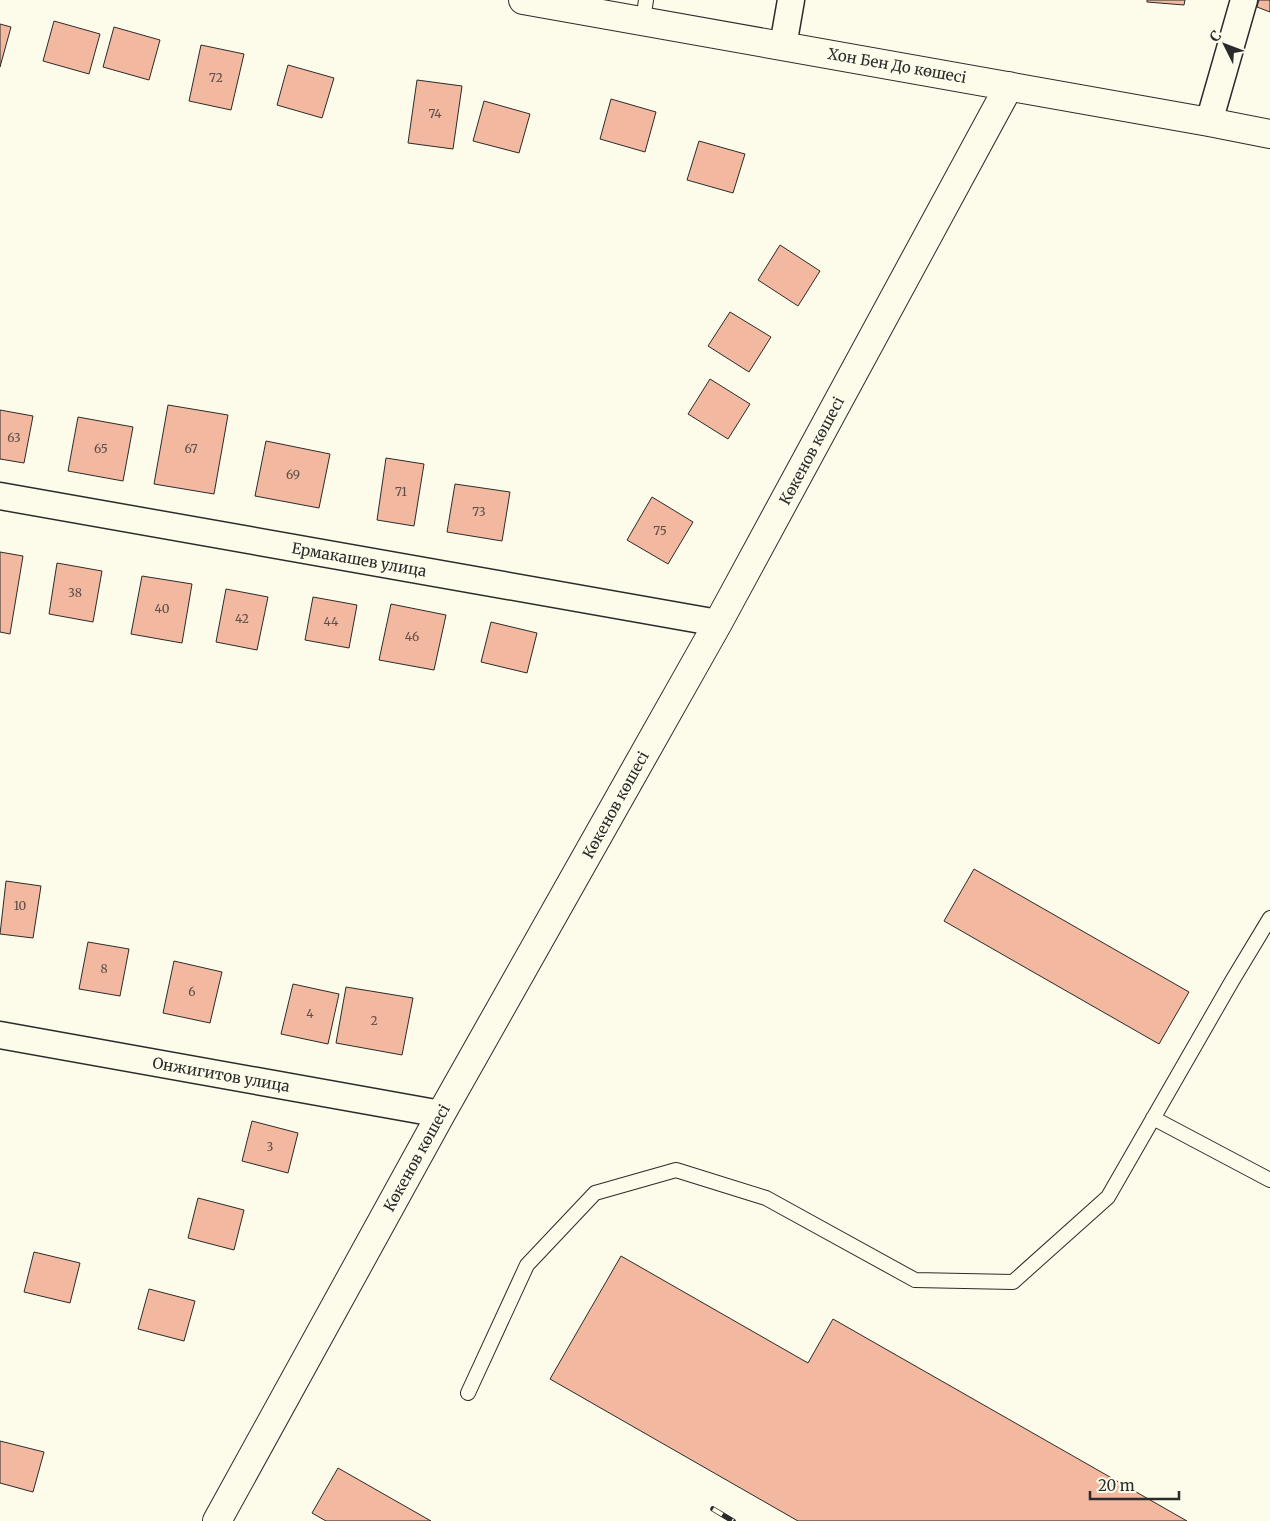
<svg xmlns="http://www.w3.org/2000/svg" width="1270" height="1521" font-family="Merriweather,serif">
<style>
.building{fill:#f2b8a0;stroke:#2b2b2b}
.lines{fill:none;stroke-linecap:round;stroke-linejoin:round}
.service-casing{stroke:#2b2b2b;stroke-width:16}
.minor-casing{stroke:#2b2b2b;stroke-width:29}
.tertiary-casing{stroke:#2b2b2b;stroke-width:30}
.service{stroke:#fdfbea;stroke-width:14}
.minor{stroke:#fdfbea;stroke-width:26}
.tertiary{stroke:#fdfbea;stroke-width:28}
.rail-casing{stroke:#2b2b2b;stroke-width:5.5}
.rail{stroke:#fdfbea;stroke-width:4;stroke-dasharray:11;stroke-linecap:butt}
.labels{text-anchor:middle;stroke-width:4;stroke-linejoin:round;paint-order:stroke}
.number-label{font-size:12px;fill:#5d4e48}
.street-label{font-size:15px;fill:#2b2b2b;stroke:#fdfbea}
</style>
<rect width="100%" height="100%" fill="#fdfbea"/>
<!-- building -->
<path class="building" d="M1147,0h38l-1,5 -37,-3z
M1259,0h11v12l-13,-5z
M54,21l46,13 -11,40 -46,-13z
M0,24l11,3 -11,40z
M114,27l46,13 -11,40 -46,-13z
M201,45l43,9 -13,56 -42,-9z
M288,65l46,13 -12,40 -45,-13z
M417,80l45,6 -9,63 -45,-6z
M611,99l45,13 -11,40 -45,-13z
M484,101l46,13 -11,39 -46,-12z
M699,141l46,13 -12,39 -46,-13z
M780,245l40,26 -22,35 -40,-26z
M730,312l41,25 -22,35 -41,-26z
M710,379l40,25 -22,35 -40,-25z
M168,405l60,10 -14,79 -60,-10z
M0,410l33,6 -9,47 -24,-4z
M78,417l55,10 -10,54 -55,-10z
M266,441l64,13 -11,54 -64,-12z
M386,458l38,6 -10,62 -37,-6z
M455,484l55,8 -8,49 -55,-9z
M652,497l41,25 -25,42 -41,-24z
M0,552l23,4 -13,78 -10,-2z
M57,563l45,8 -9,51 -44,-8z
M142,576l50,8 -10,59 -51,-9z
M226,589l42,8 -11,53 -41,-8z
M313,597l44,8 -8,43 -44,-8z
M391,604l55,11 -12,55 -55,-10z
M491,622l46,11 -10,40 -46,-11z
M974,869l215,123 -30,52 -215,-123z
M6,881l35,5 -8,52 -33,-4z
M88,942l41,7 -9,47 -41,-7z
M174,961l48,11 -12,51 -47,-10z
M293,984l46,10 -11,50 -47,-10z
M346,987l67,11 -11,57 -66,-12z
M252,1121l46,12 -10,40 -46,-12z
M198,1198l46,12 -10,40 -46,-12z
M34,1252l46,11 -10,40 -46,-11z
M621,1256l187,107 25,-44 354,202h-389l-248,-142z
M149,1289l46,12 -11,40 -46,-12z
M0,1441l44,11 -11,40 -33,-9z
M338,1468l93,53h-105l-14,-8z"/>
<g class="lines">
<defs>
<path id="service" d="M643,21l3,-21
M1153,1118l117,62
M468,1393l59,-128 68,-72 81,-23 90,28 149,82 98,2 95,-85 124,-216 38,-63"/>
<path id="minor" d="M783,46l8,-46
M1209,122l35,-122
M0,496l718,127
M0,1035l441,79"/>
<path id="tertiary" d="M523,0l686,122 61,12
M217,1521l224,-407 277,-491 291,-537"/>
</defs>
<!-- service casing -->
<use href="#service" class="service-casing"/>
<!-- minor casing -->
<use href="#minor" class="minor-casing"/>
<!-- tertiary casing -->
<use href="#tertiary" class="tertiary-casing"/>
<!-- service -->
<use href="#service" class="service"/>
<!-- minor -->
<use href="#minor" class="minor"/>
<!-- tertiary -->
<use href="#tertiary" class="tertiary"/>
<defs>
<path id="rail" d="M713,1509l20,12"/>
</defs>
<!-- rail casing -->
<use href="#rail" class="rail-casing"/>
<!-- rail -->
<use href="#rail" class="rail"/>
</g>
<g class="labels">
<!-- number labels -->
<g class="number-label">
<text x="216" y="82">72</text>
<text x="435" y="118">74</text>
<text x="14" y="442">63</text>
<text x="101" y="453">65</text>
<text x="191" y="453">67</text>
<text x="293" y="479">69</text>
<text x="401" y="496">71</text>
<text x="479" y="516">73</text>
<text x="660" y="535">75</text>
<text x="75" y="597">38</text>
<text x="162" y="613">40</text>
<text x="242" y="623">42</text>
<text x="331" y="626">44</text>
<text x="412" y="641">46</text>
<text x="20" y="910">10</text>
<text x="104" y="973">8</text>
<text x="192" y="996">6</text>
<text x="310" y="1018">4</text>
<text x="374" y="1025">2</text>
<text x="270" y="1151">3</text>
</g>
<!-- street labels -->
<g class="street-label">
<text transform="translate(897 66) rotate(10)" y="5">Хон Бен До көшесі</text>
<text transform="translate(812 451) rotate(-62)" y="5">Көкенов көшесі</text>
<text transform="translate(359 560) rotate(10)" y="5">Ермакашев улица</text>
<text transform="translate(616 805) rotate(-61)" y="5">Көкенов көшесі</text>
<text transform="translate(221 1075) rotate(10)" y="5">Онжигитов улица</text>
<text transform="translate(417 1158) rotate(-61)" y="5">Көкенов көшесі</text>
</g>
</g>
<!-- north arrow -->
<g transform="translate(1225 45) rotate(312)" stroke="#fdfbea" stroke-width="4" paint-order="stroke">
<path d="M0-4L9 19L0 12L-9 19Z" fill="#2b2b2b"/>
<text y="-8" font-size="14" font-weight="bold" text-anchor="middle" fill="#2b2b2b">С</text>
</g>
<!-- scale -->
<path d="M1090 1491v8h89v-8" fill="none" stroke="#2b2b2b" stroke-width="2.5"/>
<text x="1098" y="1491" font-size="15" fill="#2b2b2b" stroke="#fdfbea" stroke-width="4" paint-order="stroke">20 m</text>
</svg>
